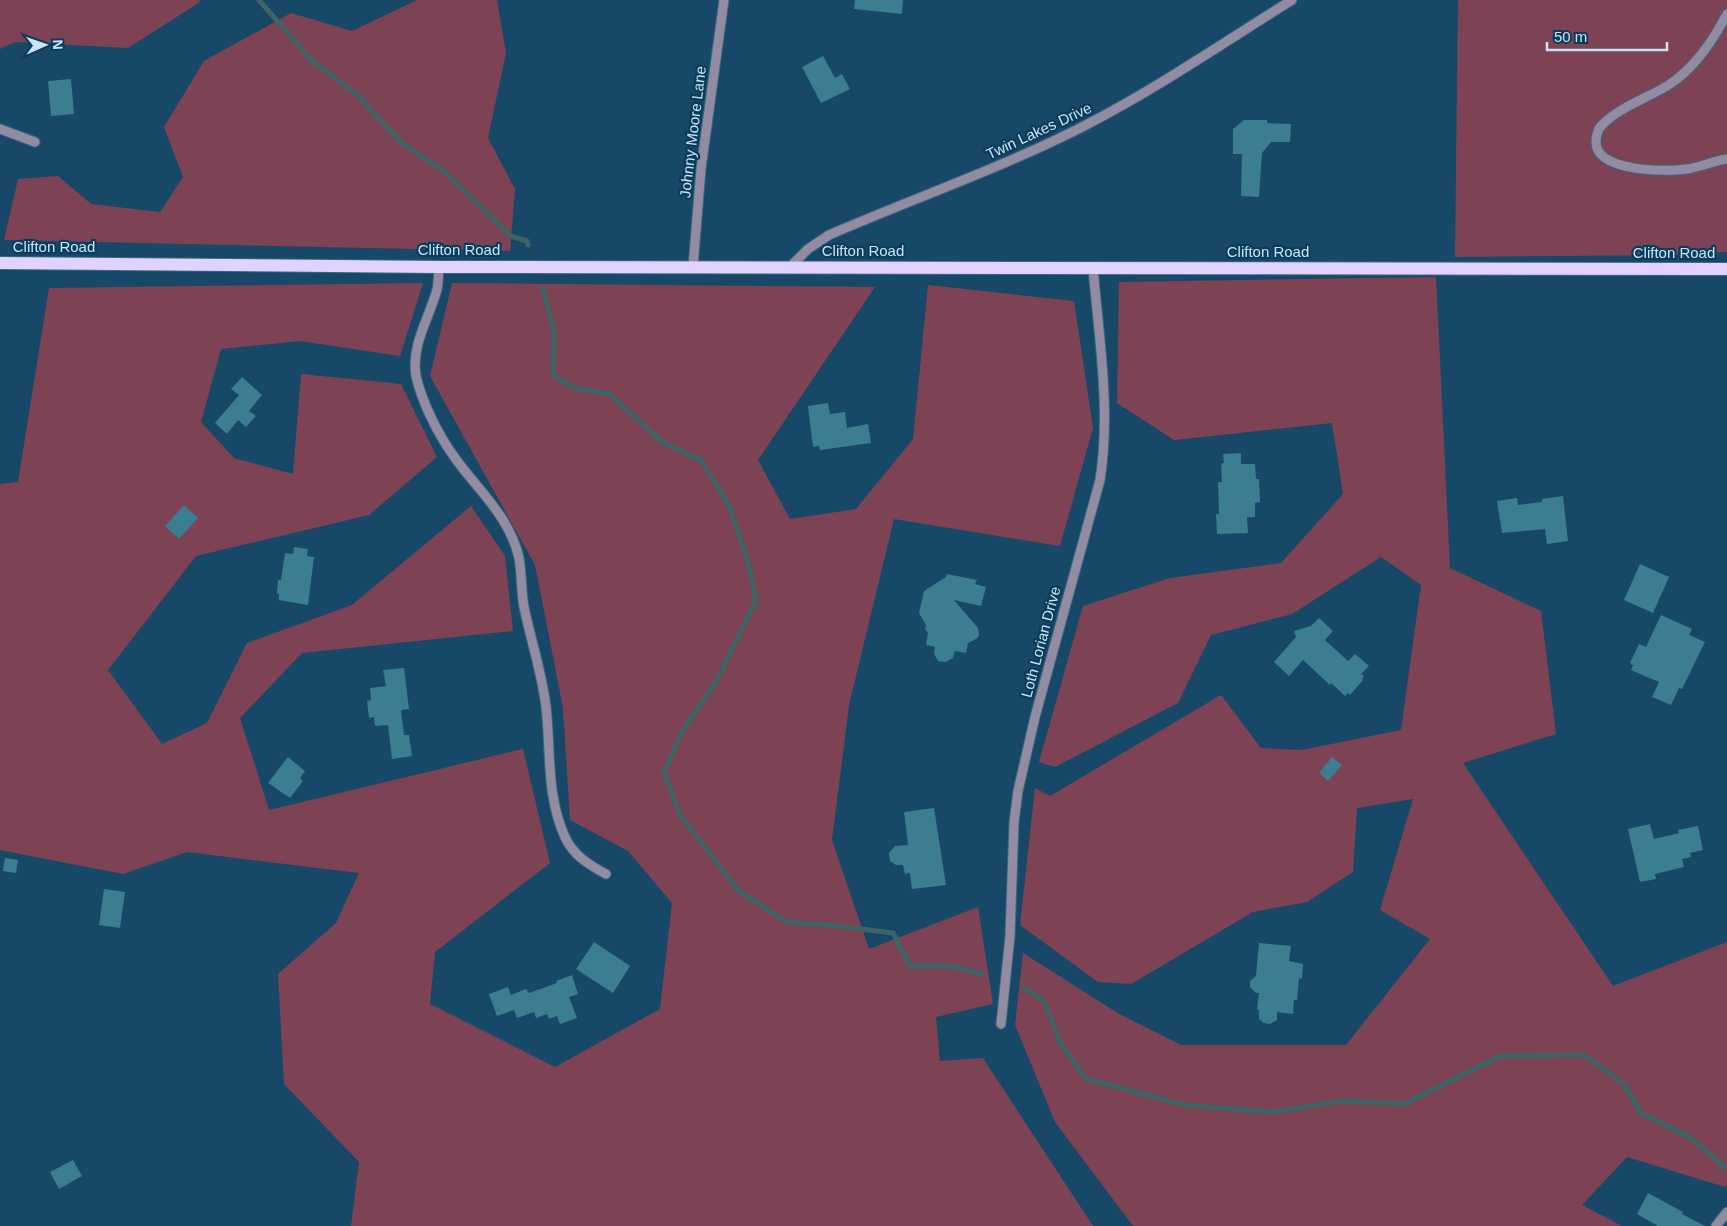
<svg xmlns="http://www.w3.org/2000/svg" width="1727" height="1226" font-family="Arial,sans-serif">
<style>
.green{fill:#7d4355}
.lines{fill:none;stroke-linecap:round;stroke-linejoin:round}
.stream{stroke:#3e6466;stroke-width:5}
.building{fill:#3b7d91}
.minor-casing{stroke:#3c6784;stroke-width:11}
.major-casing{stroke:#3c6784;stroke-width:14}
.minor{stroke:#938ca1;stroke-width:9}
.major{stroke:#e1d2ff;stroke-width:12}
.labels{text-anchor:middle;stroke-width:4.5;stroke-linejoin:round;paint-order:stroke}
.street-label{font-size:15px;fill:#cbe3f6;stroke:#0a3d5b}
</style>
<rect width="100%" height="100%" fill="#184867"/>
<!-- green -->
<path class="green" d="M0,0h199l1,2 -72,46 -113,-6 -15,7z
M417,0h80l9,53 -18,85 27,51 -5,62 -506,-11 14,-61 40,-3 33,28 69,8 23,-35 -19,-50 40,-66 87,-48 61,18z
M1458,0h269v252l-54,3 -218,2z
M1436,277l14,291 91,43 15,123 -93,29 150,223 114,-44v243l-2,2 -98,-30 -45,48 40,21h-489l-78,-104 -40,-97 8,-72 96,61 62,31h165l84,-106 -50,-29 33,-111 -56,9 -4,64 -46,30 -54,10 -122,72 -33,-2 -78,-57 15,-137 15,8 171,-101 40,53 41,2 99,-20 20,-145 -40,-28 -89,57 -81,21 -33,68 -123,64 -16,-5 44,-156 87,-28 111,-15 62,-69 -11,-71 -158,17 -57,-37 2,-121z
M423,283l-23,73 -100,-15 -79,8 -20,73 33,36 59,16 8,-100 100,10 36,73 -68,58 -173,41 -88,114 54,74 45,-21 40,-80 105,-38 119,-99 34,50 8,75 -211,22 -62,65 29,92 254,-61 27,114 -115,89 -5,52 125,63 105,-58 12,-106 -44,-52 -58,-31 -7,-112 -28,-143 -105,-189 22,-93 423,4 -117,173 32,59 66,-10 57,-70 15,-154 146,16 19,127 -33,118 -166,-27 -45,186 -17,135 37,109 109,-42 15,97 -57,13 4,44 43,-3 110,168h-742l8,-64 -75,-78 -6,-110 58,-51 23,-50 -172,-21 -64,22 -123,-24v-366l18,-2 31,-194z"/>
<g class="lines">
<!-- stream -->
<path class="stream" d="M259,0l53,61 44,33 47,50 42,28 66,64 16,5 1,4
M543,289l11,41 -1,45 21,13 36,6 51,47 41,20 28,46 19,58 7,36 -40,81 -34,50 -18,40 16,43 59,76 47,31 43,3 64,8 17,33h41l32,8
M1024,988l20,13 16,41 26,37 99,26 86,7 72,-11 61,3 96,-48 84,-1 40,29 17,29 53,27 29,26 4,1"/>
</g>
<!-- building -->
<path class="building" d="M855,0h48l-1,14 -48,-5z
M823,56l12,22 7,-4 8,15 -29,14 -19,-36z
M71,79l3,35 -23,2 -3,-35z
M1244,120h23v3l24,1 -1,18h-19l-9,11 -3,44 -18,-1 1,-42h-9v-25z
M242,377l20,18 -13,16 7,5 -10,11 -8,-7 -11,14 -12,-11 24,-28 -8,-6z
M828,403l2,11 15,-2 2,16 21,-4 3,19 -51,7 -1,-4 -6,1 -5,-41z
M1241,453v11h14l1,15h3l1,23 -5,1v14h-8l1,16 -31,1 -1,-20h3l-1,-32h4l-1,-18 3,-1 -1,-9z
M1563,496l5,45 -21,3 -2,-15 -43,4 -5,-32 20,-3 1,7 24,-3v-3z
M184,505l14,13 -19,21 -14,-13z
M294,547l14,2 -1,7 7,1 -6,48 -29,-5v-6h-2l1,-14h3l4,-27 8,1z
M1640,564l29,13 -16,36 -29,-13z
M947,574l30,6 -2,4 11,3 -5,19 -27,-6 24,28 1,8 -3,3 -8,4 -2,10 -11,-2 -2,7 -7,4 -8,-1 -4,-7 1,-7 -9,-2 2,-12 -3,-4 1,-4 -7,-12 5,-22 22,-14z
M1661,615l31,14 -3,6 16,7 -23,47 -3,-1 -8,17 -19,-8 7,-15 -28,-12 2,-5 -3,-2 9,-19 7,3z
M1319,618l14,13 -8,9 23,21 7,-7 14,12 -8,8 3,2 -2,3 1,1 -13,15 -2,-2 -3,3 -14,-13 -1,2 -27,-25 -14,16 -15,-14 22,-25 -2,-6 17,-5z
M404,668l5,41 -8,1 3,25h5l3,21 -20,3 -4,-34 -13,1 -1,-9 -5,1 -2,-17 4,-1 -1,-12 16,-2 -3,-16z
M288,757l17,14 -5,7 3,3 -13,17 -22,-15z
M1332,757l10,8 -14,16 -9,-8z
M934,808l12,77 -34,4 -2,-16 -5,1 -2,-9h-7l-6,-4 -1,-8 6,-7 13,-1 -4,-33z
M1650,824l4,15 25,-6 -1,-3 20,-4 5,24 -13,3 1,4 -9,2 2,8 -29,7 1,5 -16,3 -12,-53z
M5,858l13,2 -2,13 -13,-2z
M104,889l21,3 -5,36 -21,-3z
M594,942l36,24 -17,27 -37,-24z
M1259,943l32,3 -2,15 14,3 -1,15 -3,-1 -2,22h-3l-1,14 -16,-2v8l-7,4 -6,-1 -5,-4v-9h-2l2,-17h-3l-6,-6v-6l6,-5z
M572,975l6,19 -9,3 8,21 -17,6 -3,-8 -8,3 -2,-5 -11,4 -2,-6 -17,6 -3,-8 -17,6 -8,-22 19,-7 3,8 15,-6 3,4 28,-10 -1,-2z
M73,1160l9,16 -23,13 -9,-17z
M1648,1193l35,19 -1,2 23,12h-47l-21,-12z"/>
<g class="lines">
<defs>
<path id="minor" d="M1727,14c-15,28 -33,55 -60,72 -22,13 -47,21 -65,39 -5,5 -6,11 -6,17 0,30 70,30 91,27 14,-2 26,-8 40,-10
M0,129l35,13
M439,267c-1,8 0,18 -3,26 -8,27 -25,53 -20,83 6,27 23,60 39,82 23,32 55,59 64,100 3,17 2,33 5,49 7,34 18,66 22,100 5,43 0,89 19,130 8,18 24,28 41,37
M693,267l8,-98 23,-169
M789,268l19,-19 21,-14c85,-37 173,-67 255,-109 72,-37 139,-83 208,-126
M1001,1024l9,-88 4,-114 4,-31 17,-74 65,-237c11,-69 -1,-142 -7,-212
M1716,1226l11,-14"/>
<path id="major" d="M0,263l439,4 1288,2"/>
</defs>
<!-- minor casing -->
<use href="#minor" class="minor-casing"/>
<!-- major casing -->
<use href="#major" class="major-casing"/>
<!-- minor -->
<use href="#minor" class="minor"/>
<!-- major -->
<use href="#major" class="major"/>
</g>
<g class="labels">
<!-- street labels -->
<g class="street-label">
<text transform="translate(1039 131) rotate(-25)" y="5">Twin Lakes Drive</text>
<text transform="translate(693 132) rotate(-83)" y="5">Johnny Moore Lane</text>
<text x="54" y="252">Clifton Road</text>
<text x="459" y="255">Clifton Road</text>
<text x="863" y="256">Clifton Road</text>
<text x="1268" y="257">Clifton Road</text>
<text x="1674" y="258">Clifton Road</text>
<text transform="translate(1041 642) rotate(-75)" y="5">Loth Lorian Drive</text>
</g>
</g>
<!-- north arrow -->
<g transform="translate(45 45) rotate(88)" stroke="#0a3d5b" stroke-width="4" paint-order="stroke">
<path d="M0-4L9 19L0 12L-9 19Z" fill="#cbe3f6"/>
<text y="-8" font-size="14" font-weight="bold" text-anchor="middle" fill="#cbe3f6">N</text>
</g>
<!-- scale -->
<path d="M1547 42v8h120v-8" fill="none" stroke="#cbe3f6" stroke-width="2.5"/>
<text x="1554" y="42" font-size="15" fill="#cbe3f6" stroke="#0a3d5b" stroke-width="4" paint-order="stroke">50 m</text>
</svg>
